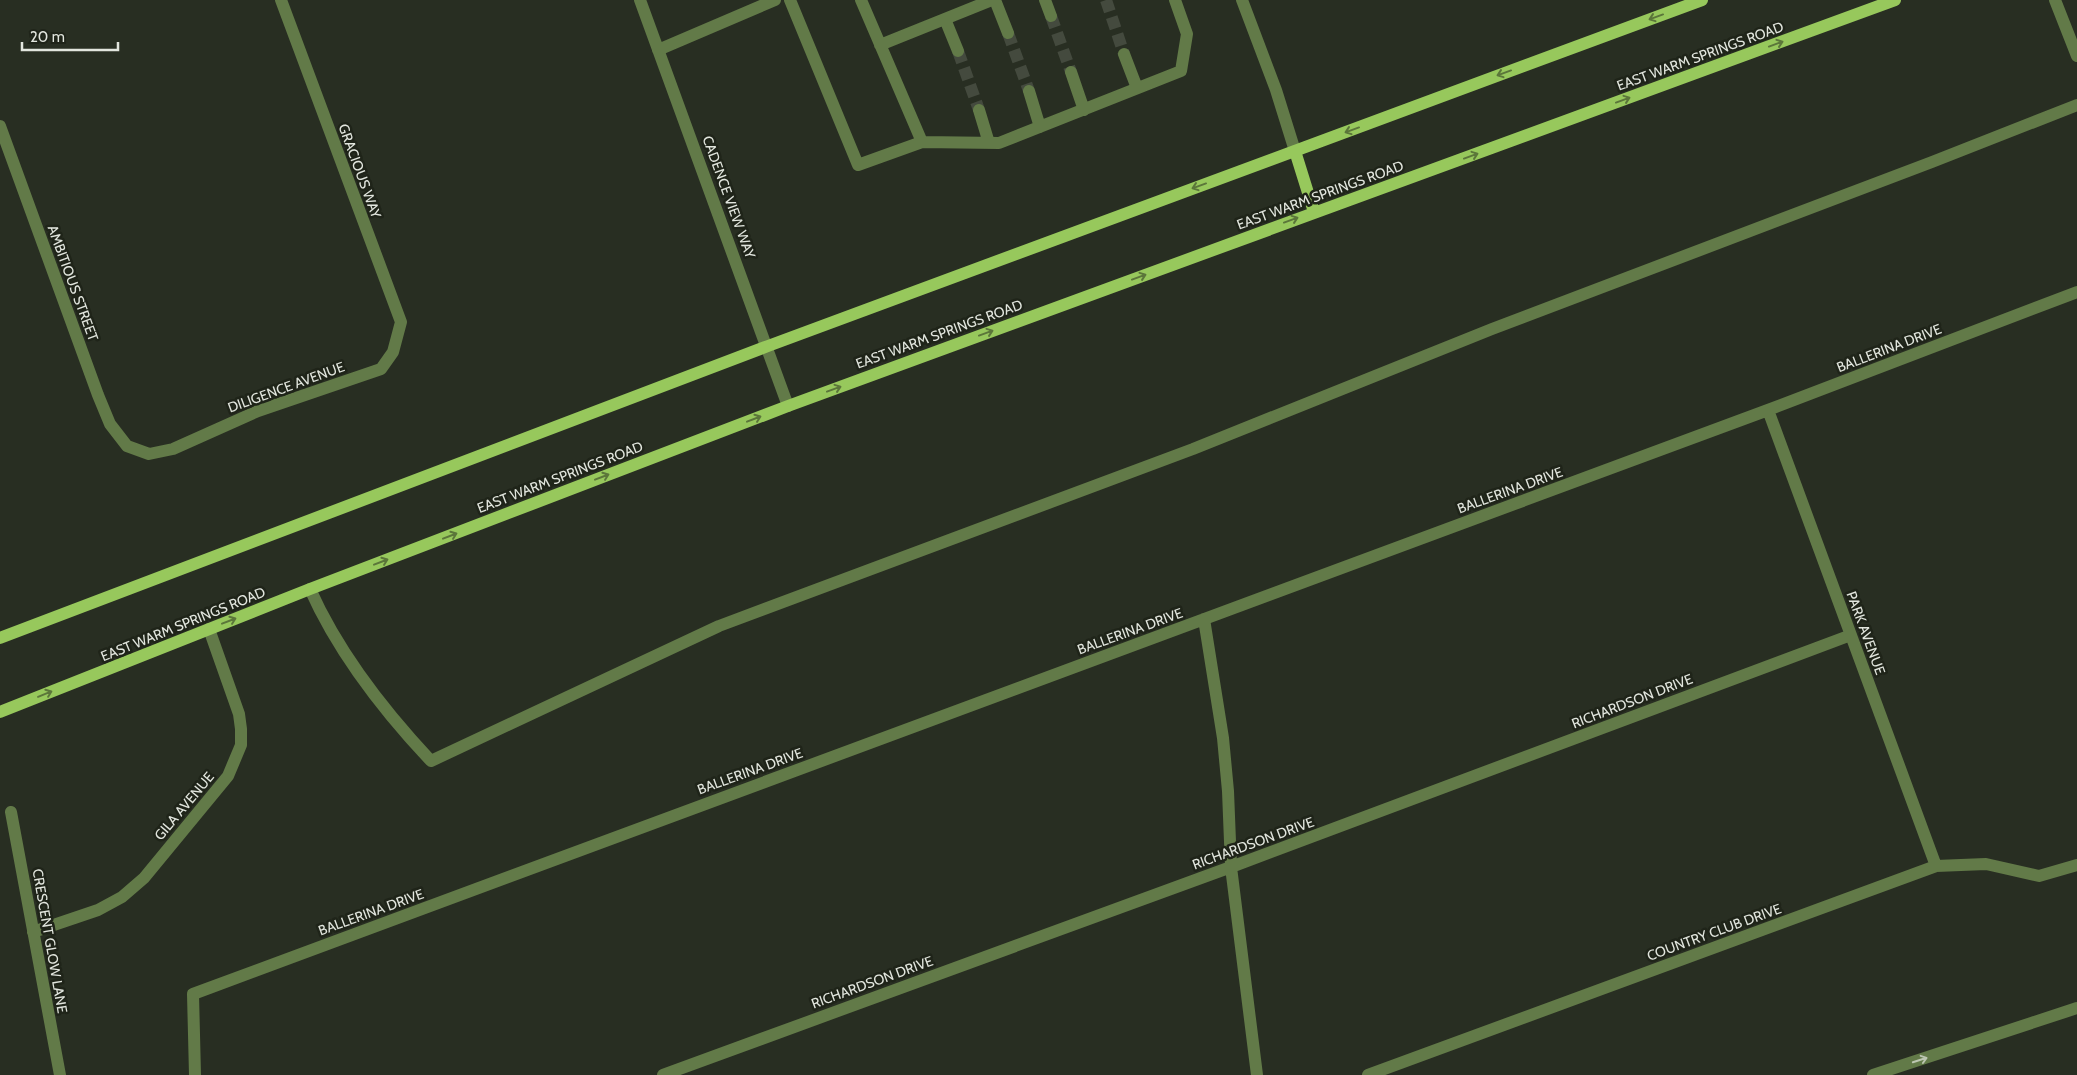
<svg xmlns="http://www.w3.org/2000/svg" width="2077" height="1075" font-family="Cabin,sans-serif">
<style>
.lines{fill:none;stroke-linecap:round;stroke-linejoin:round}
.minor-tunnel{stroke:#444a3e;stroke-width:12;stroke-dasharray:12 6;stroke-linecap:butt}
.minor{stroke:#627a48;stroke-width:12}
.major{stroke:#97c85c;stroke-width:12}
.oneway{stroke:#5b763a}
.oneway2{stroke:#bcc6b1}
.labels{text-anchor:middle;stroke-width:5;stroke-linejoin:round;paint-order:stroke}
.street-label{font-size:14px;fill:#e2e6de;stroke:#1f2419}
</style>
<rect width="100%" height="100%" fill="#282e22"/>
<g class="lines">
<!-- minor-tunnel -->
<path class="minor-tunnel" d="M1106,0l18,54
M1051,16l20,56
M1008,33l21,58
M958,51l21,59"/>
<!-- minor -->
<path class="minor" d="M640,0l148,406
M790,0l68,165 64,-23 -61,-142
M995,0l13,33
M1045,0l6,16
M1242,0l34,90 19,61
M2055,0l22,56
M945,19l13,32
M880,45l112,-45
M658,50l117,-50
M1124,54l13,34
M1071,72l13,38
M1029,91l11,36
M979,110l10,33
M0,126l98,269 12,29 17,22 22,8 24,-5 85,-38 123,-42 12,-17 8,-30 -120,-322
M922,142l77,1 182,-72 6,-37 -12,-34
M1768,410l168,456
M310,589c29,65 73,121 121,172l288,-135 474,-177 299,-120 440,-167 145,-57
M1204,619l19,119 5,53 3,76 26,208
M11,812l49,263
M33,932l65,-22 24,-13 22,-19 84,-102 13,-31v-16l-2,-15 -30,-85
M195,1075l-2,-81 1575,-584 309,-118
M663,1075l568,-208 620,-232
M1368,1075l568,-209 50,-2 53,12 38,-11
M1873,1075l204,-67"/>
<!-- major -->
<path class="major" d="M1295,151l19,61
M0,638l768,-292 934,-346
M0,712l310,-123 478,-183 1107,-406"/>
</g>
<!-- one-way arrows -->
<defs><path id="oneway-shaft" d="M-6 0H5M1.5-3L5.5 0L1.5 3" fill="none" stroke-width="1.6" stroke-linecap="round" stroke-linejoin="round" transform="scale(1.25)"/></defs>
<g class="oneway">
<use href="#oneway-shaft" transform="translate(1656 17) rotate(160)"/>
<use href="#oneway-shaft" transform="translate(1776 44) rotate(-20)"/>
<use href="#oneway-shaft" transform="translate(1504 73) rotate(160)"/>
<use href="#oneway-shaft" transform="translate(1623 100) rotate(-20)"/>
<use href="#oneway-shaft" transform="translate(1352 130) rotate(160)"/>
<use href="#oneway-shaft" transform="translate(1471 156) rotate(-20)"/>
<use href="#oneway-shaft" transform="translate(1199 186) rotate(160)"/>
<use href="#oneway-shaft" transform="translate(1291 220) rotate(-20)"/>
<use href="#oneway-shaft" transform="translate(1139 277) rotate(-20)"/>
<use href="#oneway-shaft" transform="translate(986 333) rotate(-20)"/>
<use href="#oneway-shaft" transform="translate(834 389) rotate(-20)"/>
<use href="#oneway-shaft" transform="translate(754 419) rotate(-21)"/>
<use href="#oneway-shaft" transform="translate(602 477) rotate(-21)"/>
<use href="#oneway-shaft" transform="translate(450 536) rotate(-21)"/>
<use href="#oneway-shaft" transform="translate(381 562) rotate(-21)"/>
<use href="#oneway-shaft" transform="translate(229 621) rotate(-21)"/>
<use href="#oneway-shaft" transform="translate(45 694) rotate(-22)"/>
</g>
<use class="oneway2" href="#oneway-shaft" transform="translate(1920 1060) rotate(-18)"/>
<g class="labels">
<!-- street labels -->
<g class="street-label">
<text transform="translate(1700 56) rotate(-20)" y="5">EAST WARM SPRINGS ROAD</text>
<text transform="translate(360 171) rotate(70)" y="5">GRACIOUS WAY</text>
<text transform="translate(1320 195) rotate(-20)" y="5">EAST WARM SPRINGS ROAD</text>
<text transform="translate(729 197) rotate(70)" y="5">CADENCE VIEW WAY</text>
<text transform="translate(73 283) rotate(70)" y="5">AMBITIOUS STREET</text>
<text transform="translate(939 334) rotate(-20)" y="5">EAST WARM SPRINGS ROAD</text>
<text transform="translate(1889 348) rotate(-21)" y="5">BALLERINA DRIVE</text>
<text transform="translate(286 387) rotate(-20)" y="5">DILIGENCE AVENUE</text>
<text transform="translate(560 477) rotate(-21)" y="5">EAST WARM SPRINGS ROAD</text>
<text transform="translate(1510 490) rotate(-20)" y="5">BALLERINA DRIVE</text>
<text transform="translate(183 624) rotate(-22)" y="5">EAST WARM SPRINGS ROAD</text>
<text transform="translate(1130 631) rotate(-20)" y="5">BALLERINA DRIVE</text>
<text transform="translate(1866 633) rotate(70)" y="5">PARK AVENUE</text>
<text transform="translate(1632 701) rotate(-21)" y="5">RICHARDSON DRIVE</text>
<text transform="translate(750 771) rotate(-20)" y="5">BALLERINA DRIVE</text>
<text transform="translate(184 806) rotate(-50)" y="5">GILA AVENUE</text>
<text transform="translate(1253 843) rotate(-20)" y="5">RICHARDSON DRIVE</text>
<text transform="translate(371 912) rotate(-20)" y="5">BALLERINA DRIVE</text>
<text transform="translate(1714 932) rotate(-20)" y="5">COUNTRY CLUB DRIVE</text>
<text transform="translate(50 941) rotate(80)" y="5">CRESCENT GLOW LANE</text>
<text transform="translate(872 982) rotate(-20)" y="5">RICHARDSON DRIVE</text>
</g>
</g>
<!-- scale -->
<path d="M22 42v8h96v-8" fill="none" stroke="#e2e6de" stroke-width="2.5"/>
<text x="30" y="42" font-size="15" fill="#e2e6de" stroke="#1f2419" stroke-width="4" paint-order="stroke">20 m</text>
</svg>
